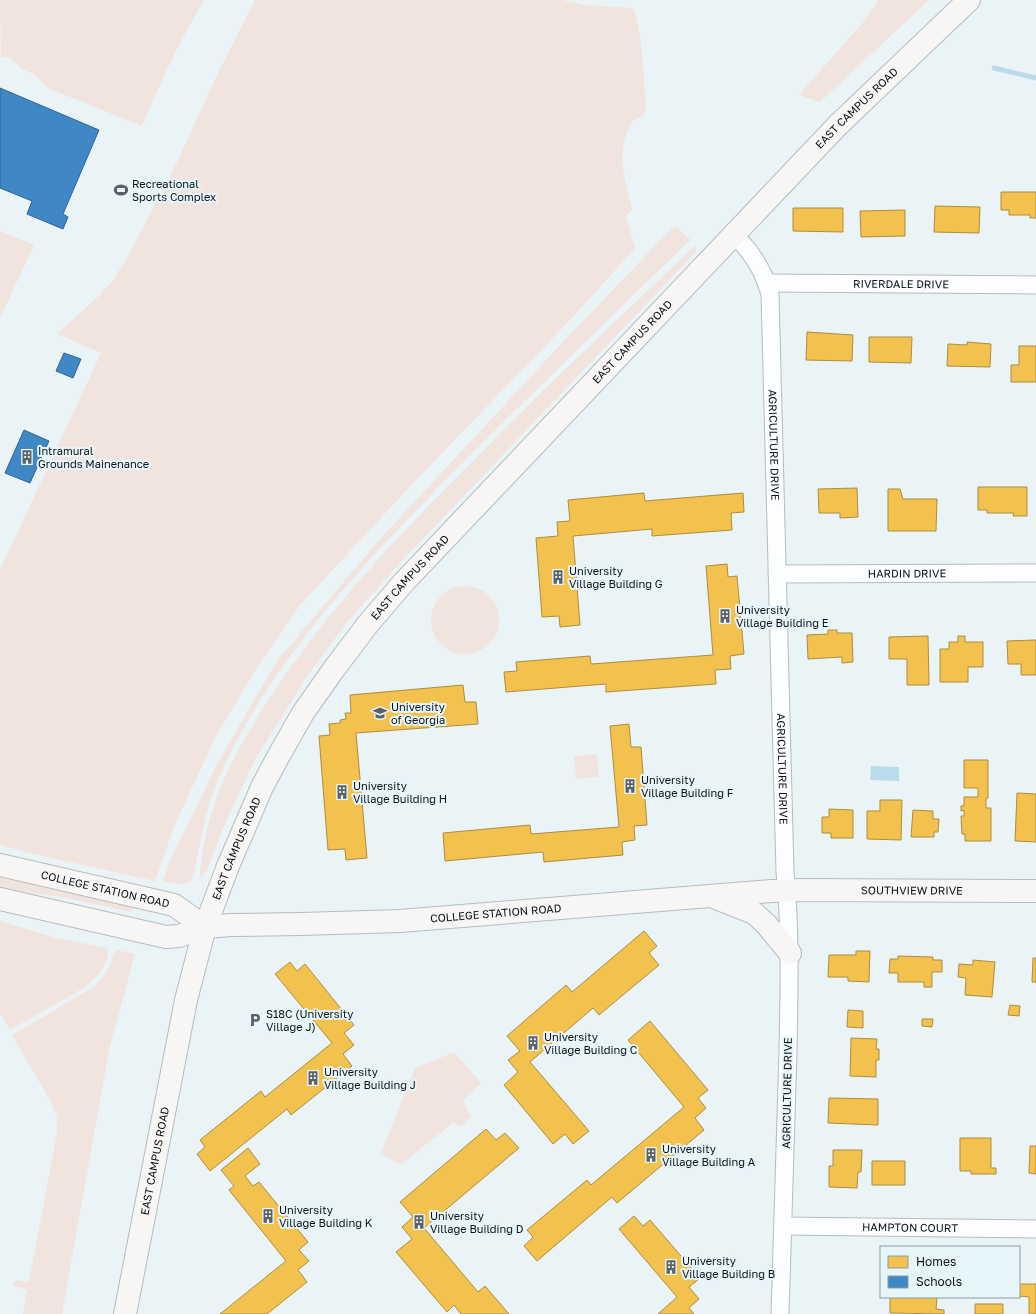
<svg xmlns="http://www.w3.org/2000/svg" width="1036" height="1314" font-family="'Golos Text',sans-serif">
<style>
.green{fill:#f1e4de}
.water{fill:#b8dce9}
.homes{fill:#f2c14e;stroke:#ae8d3d}
.schools{fill:#3f88c5;stroke:#306590}
.lines{fill:none;stroke-linecap:round;stroke-linejoin:round}
.stream{stroke:#b8dce9;stroke-width:5}
.street-casing{stroke:#b5bcbe;stroke-width:19}
.secondary-casing{stroke:#b5bcbe;stroke-width:24}
.street{stroke:#fcfdfe;stroke-width:17}
.secondary{stroke:#f7f6f5;stroke-width:22}
.labels{text-anchor:middle;stroke-width:4;stroke-linejoin:round;paint-order:stroke}
.street-label{font-size:11px;fill:#0e1315;stroke:#e6f5fa}
.poi-label{font-size:11px;fill:#0e1315;stroke:#e6f5fa;text-anchor:start}
</style>
<rect width="100%" height="100%" fill="#eaf3f6"/>
<!-- green -->
<path class="green" d="M0,0h204c-24,40 -44,83 -62,126l-94,-38 -13,-13 -13,-6 -11,-11 -10,-1z
M255,0h307l22,5 49,3c10,25 10,67 13,95 -1,21 -9,10 -15,21 -16,30 -6,55 1,85l-6,7 9,32 -63,70 -156,162 -116,125 -45,66 -38,63 -42,90 -20,57 -130,-29 -25,-7v-275l101,-217 -44,-19 44,-40 12,-14 18,-29 49,-95 36,-79z
M878,0h51l-109,102 -21,-7 66,-75z
M676,227l14,12 -1,2c-86,84 -173,167 -257,253 -73,75 -151,160 -199,254 -9,19 -20,40 -25,61 -7,24 -10,49 -17,73l-6,2 -22,-2 5,-17 50,-103 59,-101 102,-121 182,-196 110,-115z
M0,231l34,14 -34,73z
M696,245v7l-299,314 -49,55 -41,55 -52,84 -30,64 -18,46 -7,8c2,-44 17,-90 39,-129 4,-8 10,-16 14,-24 59,-100 140,-184 221,-265 72,-74 147,-144 222,-215z
M431 620a34 34 0 1 1 68 0a34 34 0 1 1-68 0Z
M597,754l2,23 -23,2 -2,-23z
M0,875l134,30 -3,7 -64,-14 -67,-10z
M0,921l56,17 51,10c5,10 -9,28 -16,34 -11,9 -23,15 -35,22 -15,8 -31,17 -46,26l-10,-17z
M117,950l18,4 -26,96 -47,264h-39l4,-24 -12,-4 -2,-3 3,-3 13,2 28,-149v-15l-6,-16 -39,-67 82,-48 12,-14 4,-7 4,-13z
M454,1052l27,31 -18,17 8,17 -10,9 -8,-3 -53,42 -19,-12 34,-85z"/>
<!-- water -->
<path class="water" d="M871,766l28,1v14l-29,-1z"/>
<!-- homes -->
<path class="homes" d="M1001,192h35v26h-6v-3h-21v-5h-8z
M935,206l45,1 -1,26 -45,-1z
M793,208h50v24l-50,-1z
M905,210v26l-44,1 -1,-26z
M807,332l46,3 -1,26 -46,-1z
M869,337h43l-1,26 -42,-1z
M967,342l24,2 -1,23 -43,-1 1,-22 19,1z
M1019,346h17v36h-25v-17h8z
M978,487h49v29h-14l1,-3h-27v-3h-9z
M857,488l1,29 -18,1v-5h-21l-1,-24z
M888,489h12l3,10h34l-1,32h-48z
M644,493l1,8 98,-8 1,19 -13,1 1,17 -80,6v-7l-79,7 7,89 -20,2 -1,-11 -17,1 -6,-79 22,-2 -1,-14 13,-1 -2,-21z
M727,564l1,13 9,-1 7,78 -14,2 1,13 -16,1 1,14 -110,8v-8l-100,8 -2,-20 13,-1 -1,-9 74,-6 1,8 122,-9 -7,-89z
M828,630h9v3h15l1,29 -11,1v-6l-34,2 -1,-24 21,-1z
M928,636l1,49h-22v-26h-18v-22z
M958,636h7v6h18v25h-15v15h-28v-33h9v-7h9z
M1036,640v35h-15v-11h-13l-1,-23z
M463,685l2,17h11l2,22 -122,9 11,125 -21,2 -1,-11 -17,1 -9,-114 11,-1 -1,-11 11,-1v-3l6,-1 -1,-6h6l-1,-18z
M629,724l2,23h10l6,78 -13,1 1,14 -13,2 1,13 -79,7 -1,-10 -98,9 -2,-28 87,-8 1,9 88,-7 -9,-101z
M964,760h24v38l-2,1v9h5v33h-26v-7h-3l-1,-18h3v-6l-3,1v-5h3v-9h14v-9h-14z
M1017,793l19,1v48l-21,-1z
M880,800h22l-1,40 -34,-1v-28h13z
M829,809l24,1v28h-22v-5h-9v-16h7z
M913,810l20,1v8h6l-1,13h-4v5h-23z
M644,931l13,15 -8,7 10,12 -60,50 -6,-7 -63,54 59,69 -16,13 -8,-10 -12,10 -49,-59 14,-13 -10,-12 12,-9 -13,-15 59,-51 6,7z
M856,951h14l-1,31 -21,-1v-4h-20l1,-22h27z
M898,956l35,1v3h9v12h-10v15h-8v-5h-26v-9h-9l1,-14h8z
M1033,958h3v24h-4z
M973,960l22,2 -3,35 -27,-2 1,-17 -8,-1 1,-13 14,1z
M290,962l7,9 8,-7 49,61 -10,8 10,12 -11,9 9,12 -61,49 -4,-6 -77,62 -13,-17 8,-7 -5,-7 61,-49 4,6 67,-54 -57,-69z
M1010,1005l10,1 -1,10 -11,-1z
M848,1010l15,1v17l-16,-1z
M922,1019h11l-1,8 -10,-1z
M650,1021l58,69 -10,8 8,10 -11,10 9,12 -87,73 -5,-6 -75,64 -13,-15 9,-9 -6,-7 60,-50 4,5 93,-78 -56,-67z
M851,1038l26,1 -1,10h3v11h-3v17l-26,-1z
M829,1098l49,1v26l-50,-2z
M486,1129l10,11 9,-7 14,15 -95,80 54,64 7,-6 24,28h-48l-7,-9 -7,7 -51,-60 16,-13 -10,-12 11,-10 -13,-15z
M960,1138h31v30h5v6h-25v-3h-11z
M1030,1146h6v28l-7,-1z
M248,1148l12,16 -15,12 8,10 6,-4 49,60 -9,8 10,11 -11,9 9,12 -40,32h-47l66,-53 -57,-71 5,-4 -13,-16z
M833,1150h29l-1,22h-3l-1,16 -28,-1v-21h4z
M872,1161h33v24h-33z
M634,1216l9,10 7,-6 50,58 -11,9 10,12 -10,9 5,6h-36l19,-17 -58,-68z
M1019,1284h17v30h-7v-17l-10,-1z
M890,1297h47l-1,12 8,1v4l-54,-1z
M975,1304h28v10h-28z"/>
<!-- schools -->
<path class="schools" d="M0,88l99,42 -36,84 5,3 -5,12 -36,-15 5,-13 -32,-13z
M64,353l17,6 -8,19 -17,-7z
M24,430l25,11 -19,42 -25,-10z"/>
<g class="lines">
<!-- stream -->
<path class="stream" d="M994,68l42,10"/>
<defs>
<g id="street">
<path id="s1" d="M734,235c17,16 30,36 36,59l15,578c6,60 4,119 3,179 -2,87 -5,175 -8,263"/>
<path id="s2" d="M766,283l270,2"/>
<path id="s3" d="M777,574l259,-1"/>
<path id="s4" d="M783,1226l253,3"/>
</g>
<g id="secondary">
<path id="s5" d="M0,865l174,40 31,22"/>
<path d="M716,898l38,15 12,11 24,29"/>
<path id="s6" d="M0,899l166,38 13,-1 26,-9 26,-2 70,-1 99,-3 372,-30 31,-1 233,1"/>
<path id="s7" d="M125,1314l61,-314 19,-73 23,-61 34,-79 16,-30 25,-44 31,-44 34,-45 36,-42 434,-457 131,-125"/>
</g>
</defs>
<!-- street casing -->
<use href="#street" class="street-casing"/>
<!-- secondary casing -->
<use href="#secondary" class="secondary-casing"/>
<!-- street -->
<use href="#street" class="street"/>
<!-- secondary -->
<use href="#secondary" class="secondary"/>
</g>
<!-- icons -->
<defs>
<symbol id="stadium-bare" viewBox="-9 -9 18 18"><path d="M0-5a6.5 5 0 1 0 0 10a6.5 5 0 1 0 0-10ZM-3.5-1.8h7v3.6h-7Z" fill="#5b6164" stroke="#e6f5fa" stroke-width="2.5" paint-order="stroke"/></symbol>
<symbol id="building-bare" viewBox="-9 -9 18 18"><path d="M-4-6H4V6H1V3H-1V6H-4ZM-2.5-4.3h1.7v1.8h-1.7ZM.8-4.3h1.7v1.8H.8ZM-2.5-1h1.7V.8h-1.7ZM.8-1h1.7V.8H.8Z" fill="#5b6164" stroke="#e6f5fa" stroke-width="2.5" paint-order="stroke"/></symbol>
<symbol id="university-bare" viewBox="-9 -9 18 18"><path d="M0-5L7-2L0 1L-7-2ZM-4 1L0 2.5L4 1V4Q0 6-4 4Z" fill="#5b6164" stroke="#e6f5fa" stroke-width="2.5" paint-order="stroke"/></symbol>
<symbol id="parking-bare" viewBox="-9 -9 18 18"><path d="M-3.5-5.5H1a3.5 3.5 0 0 1 0 7H-1V5.5H-3.5ZM-1-3.4V-.6H.8a1.4 1.4 0 0 0 0-2.8Z" fill="#5b6164" stroke="#e6f5fa" stroke-width="2.5" paint-order="stroke"/></symbol>
</defs>
<g fill-rule="evenodd">
<use href="#stadium-bare" x="111" y="180" width="20" height="20"/>
<use href="#building-bare" x="17" y="447" width="20" height="20"/>
<use href="#building-bare" x="548" y="567" width="20" height="20"/>
<use href="#building-bare" x="715" y="606" width="20" height="20"/>
<use href="#university-bare" x="370" y="703" width="20" height="20"/>
<use href="#building-bare" x="620" y="776" width="20" height="20"/>
<use href="#building-bare" x="332" y="782" width="20" height="20"/>
<use href="#parking-bare" x="245" y="1010" width="20" height="20"/>
<use href="#building-bare" x="523" y="1033" width="20" height="20"/>
<use href="#building-bare" x="303" y="1068" width="20" height="20"/>
<use href="#building-bare" x="641" y="1145" width="20" height="20"/>
<use href="#building-bare" x="258" y="1206" width="20" height="20"/>
<use href="#building-bare" x="409" y="1212" width="20" height="20"/>
<use href="#building-bare" x="661" y="1257" width="20" height="20"/>
</g>
<g class="labels">
<!-- street labels -->
<g class="street-label">
<text dy="4" stroke="none"><textPath href="#s7" startOffset="1452">EAST CAMPUS ROAD</textPath></text>
<text dy="4" stroke="none"><textPath href="#s2" startOffset="135">RIVERDALE DRIVE</textPath></text>
<text dy="4" stroke="none"><textPath href="#s7" startOffset="1128">EAST CAMPUS ROAD</textPath></text>
<text dy="4" stroke="none"><textPath href="#s1" startOffset="221">AGRICULTURE DRIVE</textPath></text>
<text dy="4" stroke="none"><textPath href="#s3" startOffset="130">HARDIN DRIVE</textPath></text>
<text dy="4" stroke="none"><textPath href="#s7" startOffset="804">EAST CAMPUS ROAD</textPath></text>
<text dy="4" stroke="none"><textPath href="#s1" startOffset="545">AGRICULTURE DRIVE</textPath></text>
<text dy="4" stroke="none"><textPath href="#s7" startOffset="480">EAST CAMPUS ROAD</textPath></text>
<text dy="4" stroke="none"><textPath href="#s5" startOffset="108">COLLEGE STATION ROAD</textPath></text>
<text dy="4" stroke="none"><textPath href="#s6" startOffset="919">SOUTHVIEW DRIVE</textPath></text>
<text dy="4" stroke="none"><textPath href="#s6" startOffset="502">COLLEGE STATION ROAD</textPath></text>
<text transform="translate(787 1093) rotate(-89)" y="4">AGRICULTURE DRIVE</text>
<text dy="4" stroke="none"><textPath href="#s7" startOffset="156">EAST CAMPUS ROAD</textPath></text>
<text dy="4" stroke="none"><textPath href="#s4" startOffset="127">HAMPTON COURT</textPath></text>
</g>
<!-- poi labels -->
<g class="poi-label">
<text x="132" y="188">Recreational<tspan x="132" dy="13">Sports Complex</tspan></text>
<text x="38" y="455">Intramural<tspan x="38" dy="13">Grounds Mainenance</tspan></text>
<text x="569" y="575">University<tspan x="569" dy="13">Village Building G</tspan></text>
<text x="736" y="614">University<tspan x="736" dy="13">Village Building E</tspan></text>
<text x="391" y="711">University<tspan x="391" dy="13">of Georgia</tspan></text>
<text x="641" y="784">University<tspan x="641" dy="13">Village Building F</tspan></text>
<text x="353" y="790">University<tspan x="353" dy="13">Village Building H</tspan></text>
<text x="266" y="1018">S18C (University<tspan x="266" dy="13">Village J)</tspan></text>
<text x="544" y="1041">University<tspan x="544" dy="13">Village Building C</tspan></text>
<text x="324" y="1076">University<tspan x="324" dy="13">Village Building J</tspan></text>
<text x="662" y="1153">University<tspan x="662" dy="13">Village Building A</tspan></text>
<text x="279" y="1214">University<tspan x="279" dy="13">Village Building K</tspan></text>
<text x="430" y="1220">University<tspan x="430" dy="13">Village Building D</tspan></text>
<text x="682" y="1265">University<tspan x="682" dy="13">Village Building B</tspan></text>
</g>
</g>
<!-- legend -->
<rect x="880" y="1246" width="140" height="52" fill="#e6f5fa" stroke="#909b9e"/>
<rect x="888" y="1256" width="20" height="12" fill="#f2c14e" stroke="#909b9e"/>
<text x="916" y="1266" font-size="12" fill="#0e1315">Homes</text>
<rect x="888" y="1276" width="20" height="12" fill="#3f88c5" stroke="#909b9e"/>
<text x="916" y="1286" font-size="12" fill="#0e1315">Schools</text>
</svg>
